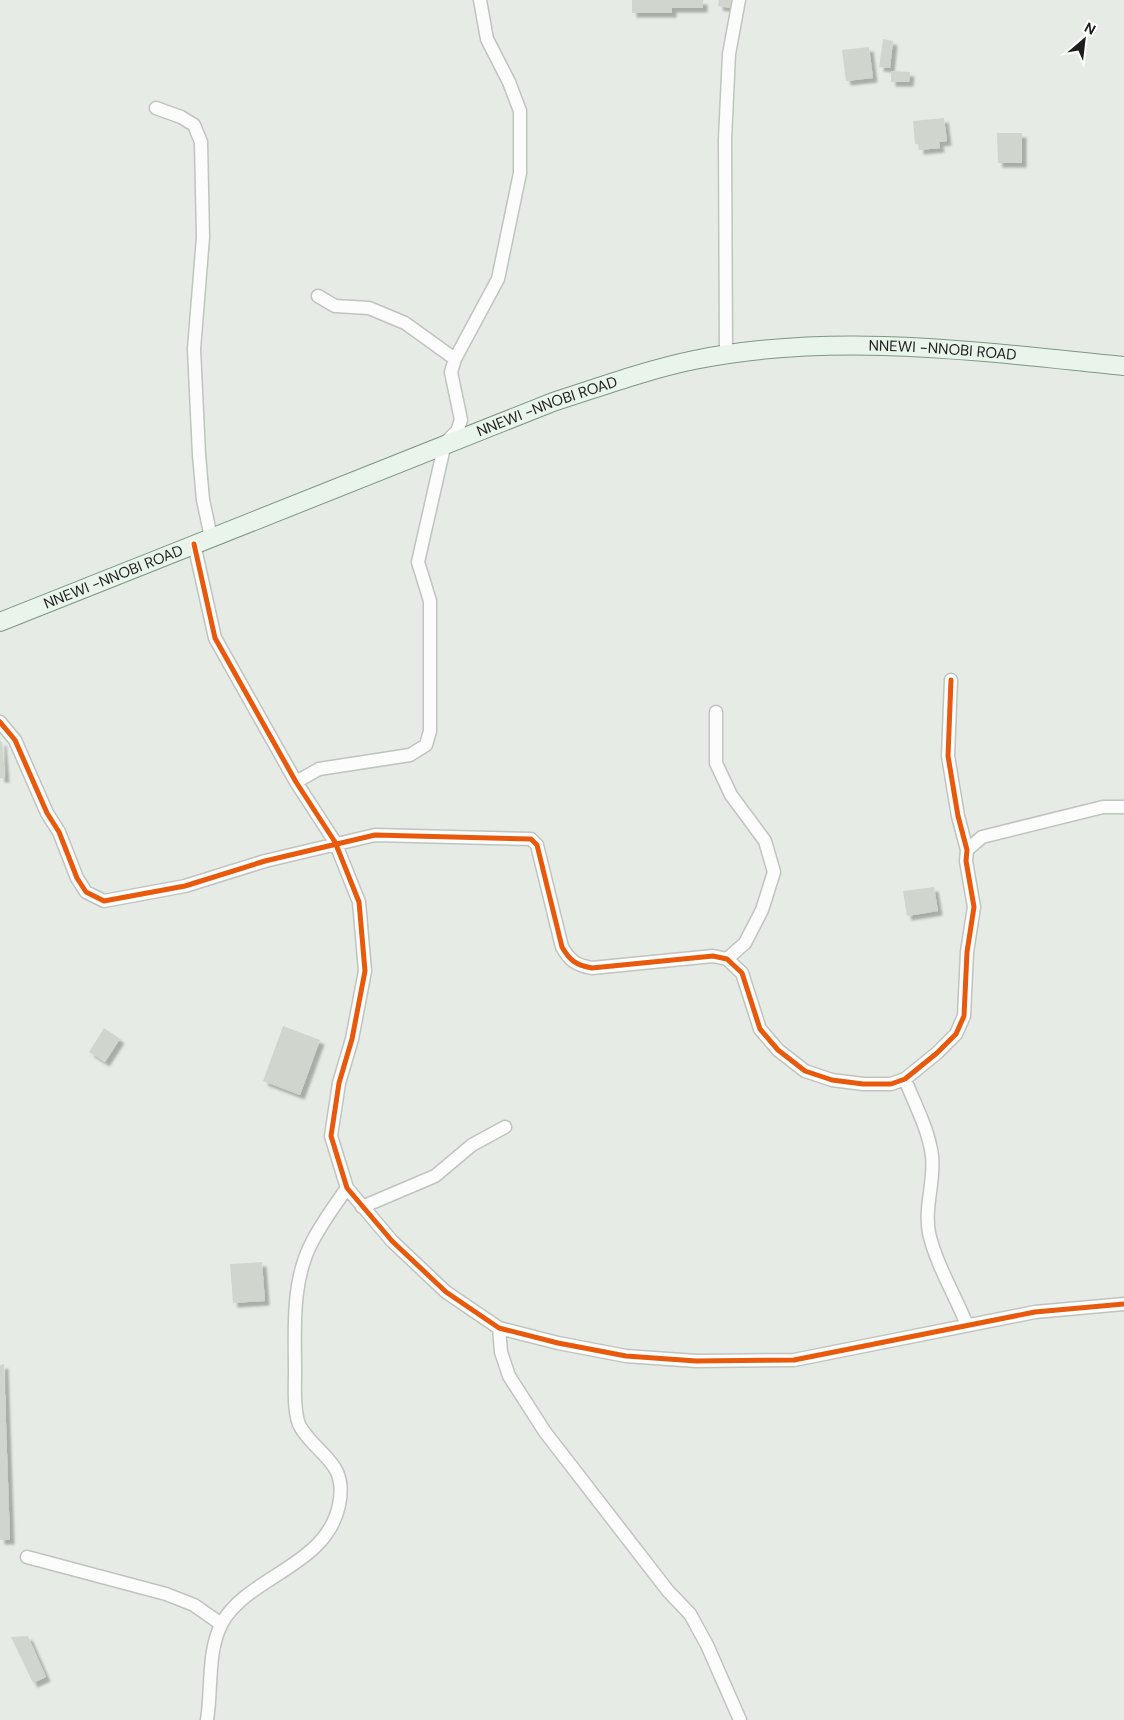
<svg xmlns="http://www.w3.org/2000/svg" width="1124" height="1720" font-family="'DM Sans',sans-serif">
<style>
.building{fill:#d0d5ce;filter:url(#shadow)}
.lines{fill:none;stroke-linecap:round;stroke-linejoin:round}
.minor-casing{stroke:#c0c3c0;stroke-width:15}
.secondary-casing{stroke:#7d9784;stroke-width:20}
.minor{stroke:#fbfcfb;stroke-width:12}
.secondary{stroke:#e9f4eb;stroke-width:18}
.cycleway-casing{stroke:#fff;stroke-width:8}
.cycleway{stroke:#e8590c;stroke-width:5}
.labels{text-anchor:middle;stroke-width:4.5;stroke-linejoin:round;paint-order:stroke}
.street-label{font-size:15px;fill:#1d1d1d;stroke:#fff}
</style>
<defs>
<filter id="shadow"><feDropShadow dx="4.5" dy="4.5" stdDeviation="1" flood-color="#0004"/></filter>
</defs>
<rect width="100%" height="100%" fill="#e6ece5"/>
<!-- building -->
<path class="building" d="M632,0h71v8h-31v5h-40z
M719,0h13l-1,8 -13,-2z
M883,39l10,2 -3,27 -11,-1z
M869,47l4,31 -27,3 -4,-31z
M891,71l19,1 -1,10h-18z
M944,118l3,23 -8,1 1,6 -21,2v-6h-4l-2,-23z
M997,133h25v30h-24z
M0,741l2,1 3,36h-5z
M934,887l4,24 -31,5 -4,-25z
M283,1026l37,14 -20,55 -37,-14z
M104,1028l16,11 -15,23 -16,-10z
M262,1262l3,39 -32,2 -3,-39z
M4,1364l6,176h-10v-175z
M28,1636l18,41 -13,6 -22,-46z"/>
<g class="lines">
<defs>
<path id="minor" d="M156,108l25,9 13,8 7,17 2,95 -9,112 5,106 4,45 8,37
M318,296l17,10 34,2 36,15 50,36
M726,355l-1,-216 4,-85 10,-54
M194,544l21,94 81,144 39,60 24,60 6,69 -13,68 -13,44 -8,53 16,52 45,53 54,51 53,36 59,15 68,13 70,5 98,-1 241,-48 89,-8
M716,712v51l15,32 34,46 9,31 -12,38 -17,33 -18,16
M0,722l15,18 32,73 12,19 18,46 9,14 18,9 81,-15 80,-25 110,-26 156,4 6,6 25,102c8,14 14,18 30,21l121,-12 14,3 15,14 18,56 18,21 27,21 27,9 31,4h28l14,-5 32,-26 19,-19 8,-18 3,-64 7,-45 -8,-46 1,-11 -9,-34 -10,-60 3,-76
M296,782l23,-13 91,-14 16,-10 4,-14v-130l-12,-39 27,-119 12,-12 4,-11 -10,-48 4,-13 43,-80 22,-106v-62l-11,-29 -22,-43 -7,-39
M967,850l15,-13 121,-30h21
M905,1079c9,24 24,51 27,77 3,25 -8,51 -3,77 7,31 26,62 38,92
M362,1207l73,-31 37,-31 33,-18
M499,1328l2,24 8,24 36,56 123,159 22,23 17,31 33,75
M27,1557l139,37 28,11 27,19
M207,1720c5,-30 0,-69 15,-97 26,-47 105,-57 117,-118 9,-43 -20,-48 -38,-77 -8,-12 -6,-41 -6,-56 0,-43 -4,-90 17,-130 10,-19 22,-36 35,-54"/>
<g id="secondary">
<path id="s1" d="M0,622l553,-220c47,-15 93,-32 141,-42 142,-29 288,-8 430,6"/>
</g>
</defs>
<!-- minor casing -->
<use href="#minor" class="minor-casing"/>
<!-- secondary casing -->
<use href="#secondary" class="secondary-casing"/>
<!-- minor -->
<use href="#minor" class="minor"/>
<!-- secondary -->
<use href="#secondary" class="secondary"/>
<defs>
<path id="cycleway" d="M194,544l21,94 81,144 39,60 24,60 6,69 -13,68 -13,44 -8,53 16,52 45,53 54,51 53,36 59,15 68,13 70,5 98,-1 241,-48 89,-8
M0,722l15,18 32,73 12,19 18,46 9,14 18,9 81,-15 80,-25 110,-26 156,4 6,6 25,102c8,14 14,18 30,21l121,-12 14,3 15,14 18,56 18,21 27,21 27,9 31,4h28l14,-5 32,-26 19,-19 8,-18 3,-64 7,-45 -8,-46 1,-11 -9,-34 -10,-60 3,-76"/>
</defs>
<!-- cycleway casing -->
<use href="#cycleway" class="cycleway-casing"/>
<!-- cycleway -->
<use href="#cycleway" class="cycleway"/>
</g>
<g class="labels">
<!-- street labels -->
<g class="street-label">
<text dy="5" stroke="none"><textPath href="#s1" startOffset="992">NNEWI -NNOBI ROAD</textPath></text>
<text dy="5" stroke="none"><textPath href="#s1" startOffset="588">NNEWI -NNOBI ROAD</textPath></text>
<text dy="5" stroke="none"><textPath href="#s1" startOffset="122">NNEWI -NNOBI ROAD</textPath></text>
</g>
</g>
<!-- north arrow -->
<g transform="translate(1084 40) rotate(28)" stroke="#ffffff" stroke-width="4" paint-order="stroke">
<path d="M0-4L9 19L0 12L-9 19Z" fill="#1d1d1d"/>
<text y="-8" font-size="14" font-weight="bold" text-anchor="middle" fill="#1d1d1d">N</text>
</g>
</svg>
